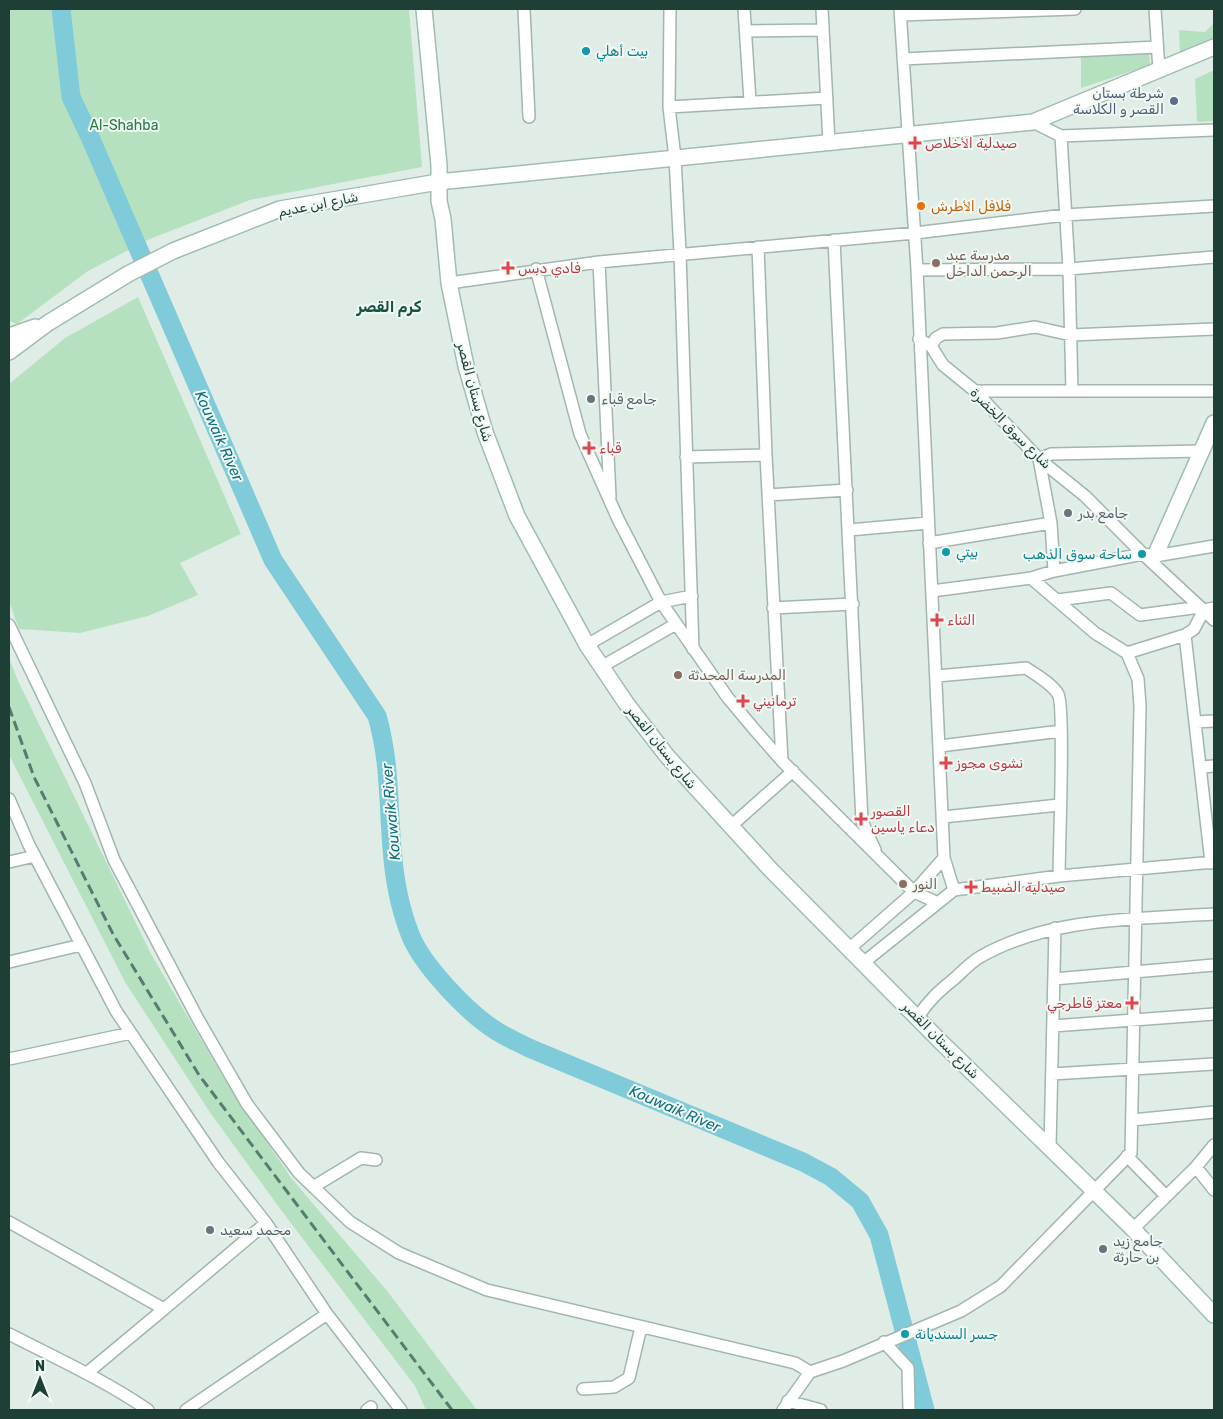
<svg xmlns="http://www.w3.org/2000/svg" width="1223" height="1419" font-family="Rubik,'Noto Naskh Arabic',sans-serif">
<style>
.green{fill:#b6e1c1}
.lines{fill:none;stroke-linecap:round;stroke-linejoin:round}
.river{stroke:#80cbd9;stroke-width:19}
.street-casing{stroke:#a2b5ae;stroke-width:14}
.secondary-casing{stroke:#9fbdb2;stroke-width:18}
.street{stroke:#fff;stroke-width:11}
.secondary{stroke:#fff;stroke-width:15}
.rail{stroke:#587b71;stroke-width:3;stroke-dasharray:10 5;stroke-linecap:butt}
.culture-dot{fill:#0f9aa8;stroke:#f0f9f4;stroke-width:2}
.service-dot{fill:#5c6f8a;stroke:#f0f9f4;stroke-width:2}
.health-dot{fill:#e0444e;stroke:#f0f9f4;stroke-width:2}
.food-dot{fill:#e8710a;stroke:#f0f9f4;stroke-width:2}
.education-dot{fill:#8d6e63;stroke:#f0f9f4;stroke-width:2}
.worship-dot{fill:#6b7280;stroke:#f0f9f4;stroke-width:2}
.labels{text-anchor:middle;stroke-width:4;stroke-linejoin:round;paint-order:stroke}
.culture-label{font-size:14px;fill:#0d838f;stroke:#f0f9f4;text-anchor:start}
.service-label{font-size:14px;fill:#4e5e75;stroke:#f0f9f4;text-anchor:end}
.park-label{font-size:14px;fill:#247a45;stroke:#f0f9f4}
.health-label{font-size:14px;fill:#be3a42;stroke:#f0f9f4;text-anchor:start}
.street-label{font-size:14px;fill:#1e3f36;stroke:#f0f9f4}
.food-label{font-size:14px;fill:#c56008;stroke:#f0f9f4;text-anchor:start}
.education-label{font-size:14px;fill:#785e54;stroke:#f0f9f4;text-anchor:start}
.worship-label{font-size:14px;fill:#5b616d;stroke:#f0f9f4;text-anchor:start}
.neighbourhood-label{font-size:15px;font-weight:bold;fill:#185344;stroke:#f0f9f4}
.water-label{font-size:15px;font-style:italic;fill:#117082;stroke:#f0f9f4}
</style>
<rect width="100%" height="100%" fill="#e0ede7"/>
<!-- green -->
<path class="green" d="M9,9h400l13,158 -172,33 -100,39 -62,32 -71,53 -8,-3z
M1213,11l1,28 -34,14 -1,-23 26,2 8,-8z
M1149,53l1,12 -69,23v-31z
M1214,70v51l-17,1 -2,-43z
M138,297l103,237 -61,29 18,32 -50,21 -68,17 -61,-4 -10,-28v-217l56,-46z
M9,658l10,25 132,271 77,131 64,94 96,113 89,118h-51l-11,-24 -131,-172 -73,-100 -86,-132 -116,-227z"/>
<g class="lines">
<!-- river -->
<path class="river" d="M61,9l10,88 19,40 183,423 104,156c13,45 11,86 15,132 2,29 7,58 18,86 11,30 58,79 85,96 10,7 23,12 34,18l274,114 28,15 29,24 19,34 46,175"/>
<defs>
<path id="street" d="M524,9l5,108
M670,9l-1,98 6,51 5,95 13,396
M744,9l6,92
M822,9l7,133
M900,9l17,261 27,588 10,32
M1155,9l4,61
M901,15l174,-6
M746,31l77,-1
M903,59l254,-12
M669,107l158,-9
M1033,122l28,14 153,-6
M1061,136l8,133 3,122
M834,240l28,581 13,29
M758,247l8,208 16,306
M599,262l11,235
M536,269l44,165 38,85 43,83 67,96 26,31 28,32 132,131 22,10
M917,270l152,-1 145,-12
M449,283l150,-21 316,-29 150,-18 149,-9
M919,339l12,7 12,19 32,26 64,68 46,37 58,58 71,66
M931,346l5,-8 7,-4 54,-1 38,-6 36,8 143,-6
M975,391h239
M686,457l80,-2
M768,495l79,-5
M849,530l79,-7
M929,543l122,-20
M1054,571l-3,-48 -12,-64 12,-5 150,-3
M932,591l99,-13 23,-7 89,-17 12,2 59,-10
M1058,600l53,-7 29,22 60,-8
M773,608l80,-4
M9,625l76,158 29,77 84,159 49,85 52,69 51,49 49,31 88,37 308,73 15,9
M587,645l74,-43 31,-6
M1127,653l58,-18
M601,667l75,-43
M937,676l89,-8c10,7 25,15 32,26 7,11 1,157 1,182
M1196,722l18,-1
M940,746l121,-15
M1201,767l13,-1
M9,799l20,46 87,166 102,151 48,61 61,91 74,96
M943,817l116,-12
M731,826l62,-55
M9,862l26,-6
M1211,863l-26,-228 9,-6 10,-19 10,-2
M849,949l65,-57 30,-34
M9,962l72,-17
M863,963l91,-73 105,-14 155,-14
M1054,979l160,-14
M918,1017c10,-16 21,-26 36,-38 8,-7 17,-17 26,-22 69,-40 157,-38 234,-43
M1053,1026l161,-12
M9,1059l122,-26
M1052,1074l162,-10
M1132,1120l82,-8
M1050,1147l5,-219
M1127,1156l39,40
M1196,1167l18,23
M313,1187l48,-29 15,2
M9,1222l155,87 -77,64
M1133,1229l63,-62 18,-22
M164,1309l102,-86
M9,1334c47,24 95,46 139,76
M884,1342l24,26 1,42
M583,1389l31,-2 15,-9 12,-51
M788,1401l33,9
M186,1410l141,-96
M367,1410l4,-3
M783,1410l27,-38 33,-11 118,-50 40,-25 130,-133 9,-447 -2,-27 -11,-26 -32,-20 -64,-55"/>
<path id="secondary" d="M424,9l15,156v36l4,18 6,64 17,83 19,66 32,84 70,129 39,58 41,53 104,114 171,173 191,186 81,86
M9,336l26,-9
M9,352l39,-29 80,-49 45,-23 107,-42 158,-27 595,-60 181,-75
M1155,556l59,-133"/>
</defs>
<!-- street casing -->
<use href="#street" class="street-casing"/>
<!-- secondary casing -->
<use href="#secondary" class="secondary-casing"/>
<!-- street -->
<use href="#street" class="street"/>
<!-- secondary -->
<use href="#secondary" class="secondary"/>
<!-- rail -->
<path class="rail" d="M9,707l25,70 79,157 86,141 253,335"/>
</g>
<!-- markers -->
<g class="culture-dot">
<circle cx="586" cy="51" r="5"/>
<circle cx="946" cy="552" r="5"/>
<circle cx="1142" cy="554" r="5"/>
<circle cx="905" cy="1334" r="5"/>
</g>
<circle class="service-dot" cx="1174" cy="101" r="5"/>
<g class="health-dot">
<path d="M912.5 135.5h5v5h5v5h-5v5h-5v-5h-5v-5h5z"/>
<path d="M505.5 260.5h5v5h5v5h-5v5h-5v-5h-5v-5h5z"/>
<path d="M586.5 440.5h5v5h5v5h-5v5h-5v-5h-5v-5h5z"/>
<path d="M934.5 612.5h5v5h5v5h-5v5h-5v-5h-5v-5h5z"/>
<path d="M740.5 693.5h5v5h5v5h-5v5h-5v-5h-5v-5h5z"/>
<path d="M943.5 755.5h5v5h5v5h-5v5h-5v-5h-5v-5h5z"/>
<path d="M858.5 811.5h5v5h5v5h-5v5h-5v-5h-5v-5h5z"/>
<path d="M968.5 879.5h5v5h5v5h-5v5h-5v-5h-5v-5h5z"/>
<path d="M1129.5 995.5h5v5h5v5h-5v5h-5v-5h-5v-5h5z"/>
</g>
<circle class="food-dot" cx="921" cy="206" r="5"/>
<g class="education-dot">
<circle cx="936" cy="263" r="5"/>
<circle cx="678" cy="675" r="5"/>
<circle cx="903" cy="884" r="5"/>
</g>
<g class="worship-dot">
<circle cx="591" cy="399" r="5"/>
<circle cx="1068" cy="513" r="5"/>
<circle cx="210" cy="1230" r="5"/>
<circle cx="1103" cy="1249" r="5"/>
</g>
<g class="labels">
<!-- culture labels -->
<g class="culture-label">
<text x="596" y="56">بيت أهلي</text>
<text x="956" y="557">بيتي</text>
<text x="1132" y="559" text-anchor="end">ساحة سوق الذهب</text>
<text x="915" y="1339">جسر السنديانة</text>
</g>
<!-- service labels -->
<g class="service-label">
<text x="1164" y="98">شرطة بستان<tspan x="1164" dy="16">القصر و الكلاسة</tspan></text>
</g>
<!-- park labels -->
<g class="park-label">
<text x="124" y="130">Al-Shahba</text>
</g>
<!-- health labels -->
<g class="health-label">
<text x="925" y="148">صيدلية اﻷخلاص</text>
<text x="518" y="273">فادي دبس</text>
<text x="599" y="453">قباء</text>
<text x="947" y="625">الثناء</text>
<text x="753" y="706">ترمانيني</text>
<text x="956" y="768">نشوى مجوز</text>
<text x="871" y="816">القصور<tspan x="871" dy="16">دعاء ياسين</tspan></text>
<text x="981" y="892">صيدلية الضبيط</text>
<text x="1122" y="1008" text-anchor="end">معتز قاطرجي</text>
</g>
<!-- street labels -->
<g class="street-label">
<text transform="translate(318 204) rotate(-11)" y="5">شارع ابن عديم</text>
<text transform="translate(475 392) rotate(75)" y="5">شارع بستان القصر</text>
<text transform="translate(1011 428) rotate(45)" y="5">شارع سوق الخضرة</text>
<text transform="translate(662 747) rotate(51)" y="5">شارع بستان القصر</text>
<text transform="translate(941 1040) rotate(45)" y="5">شارع بستان القصر</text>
</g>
<!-- food labels -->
<g class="food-label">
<text x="931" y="211">فلافل اﻷطرش</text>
</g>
<!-- education labels -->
<g class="education-label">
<text x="946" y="260">مدرسة عبد<tspan x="946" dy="16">الرحمن الداخل</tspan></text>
<text x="688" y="680">المدرسة المحدثة</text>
<text x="913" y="889">النور</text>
</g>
<!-- worship labels -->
<g class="worship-label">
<text x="601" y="404">جامع قباء</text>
<text x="1078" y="518">جامع بدر</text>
<text x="220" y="1235">محمد سعيد</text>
<text x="1113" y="1246">جامع زيد<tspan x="1113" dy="16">بن حارثة</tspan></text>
</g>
<!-- neighbourhood labels -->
<g class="neighbourhood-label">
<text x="389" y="312">كرم القصر</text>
</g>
<!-- water labels -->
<g class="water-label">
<text transform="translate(219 436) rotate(66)" y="5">Kouwaik River</text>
<text transform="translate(391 812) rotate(-95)" y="5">Kouwaik River</text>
<text transform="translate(675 1109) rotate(23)" y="5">Kouwaik River</text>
</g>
</g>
<!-- border -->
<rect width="1223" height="1419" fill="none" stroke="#1e3f36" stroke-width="20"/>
<!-- north arrow -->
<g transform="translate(40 1379)" stroke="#f0f9f4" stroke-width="4" paint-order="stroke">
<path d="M0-4L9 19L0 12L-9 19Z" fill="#1e3f36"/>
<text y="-8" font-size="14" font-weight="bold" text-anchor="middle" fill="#1e3f36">N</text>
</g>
</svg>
